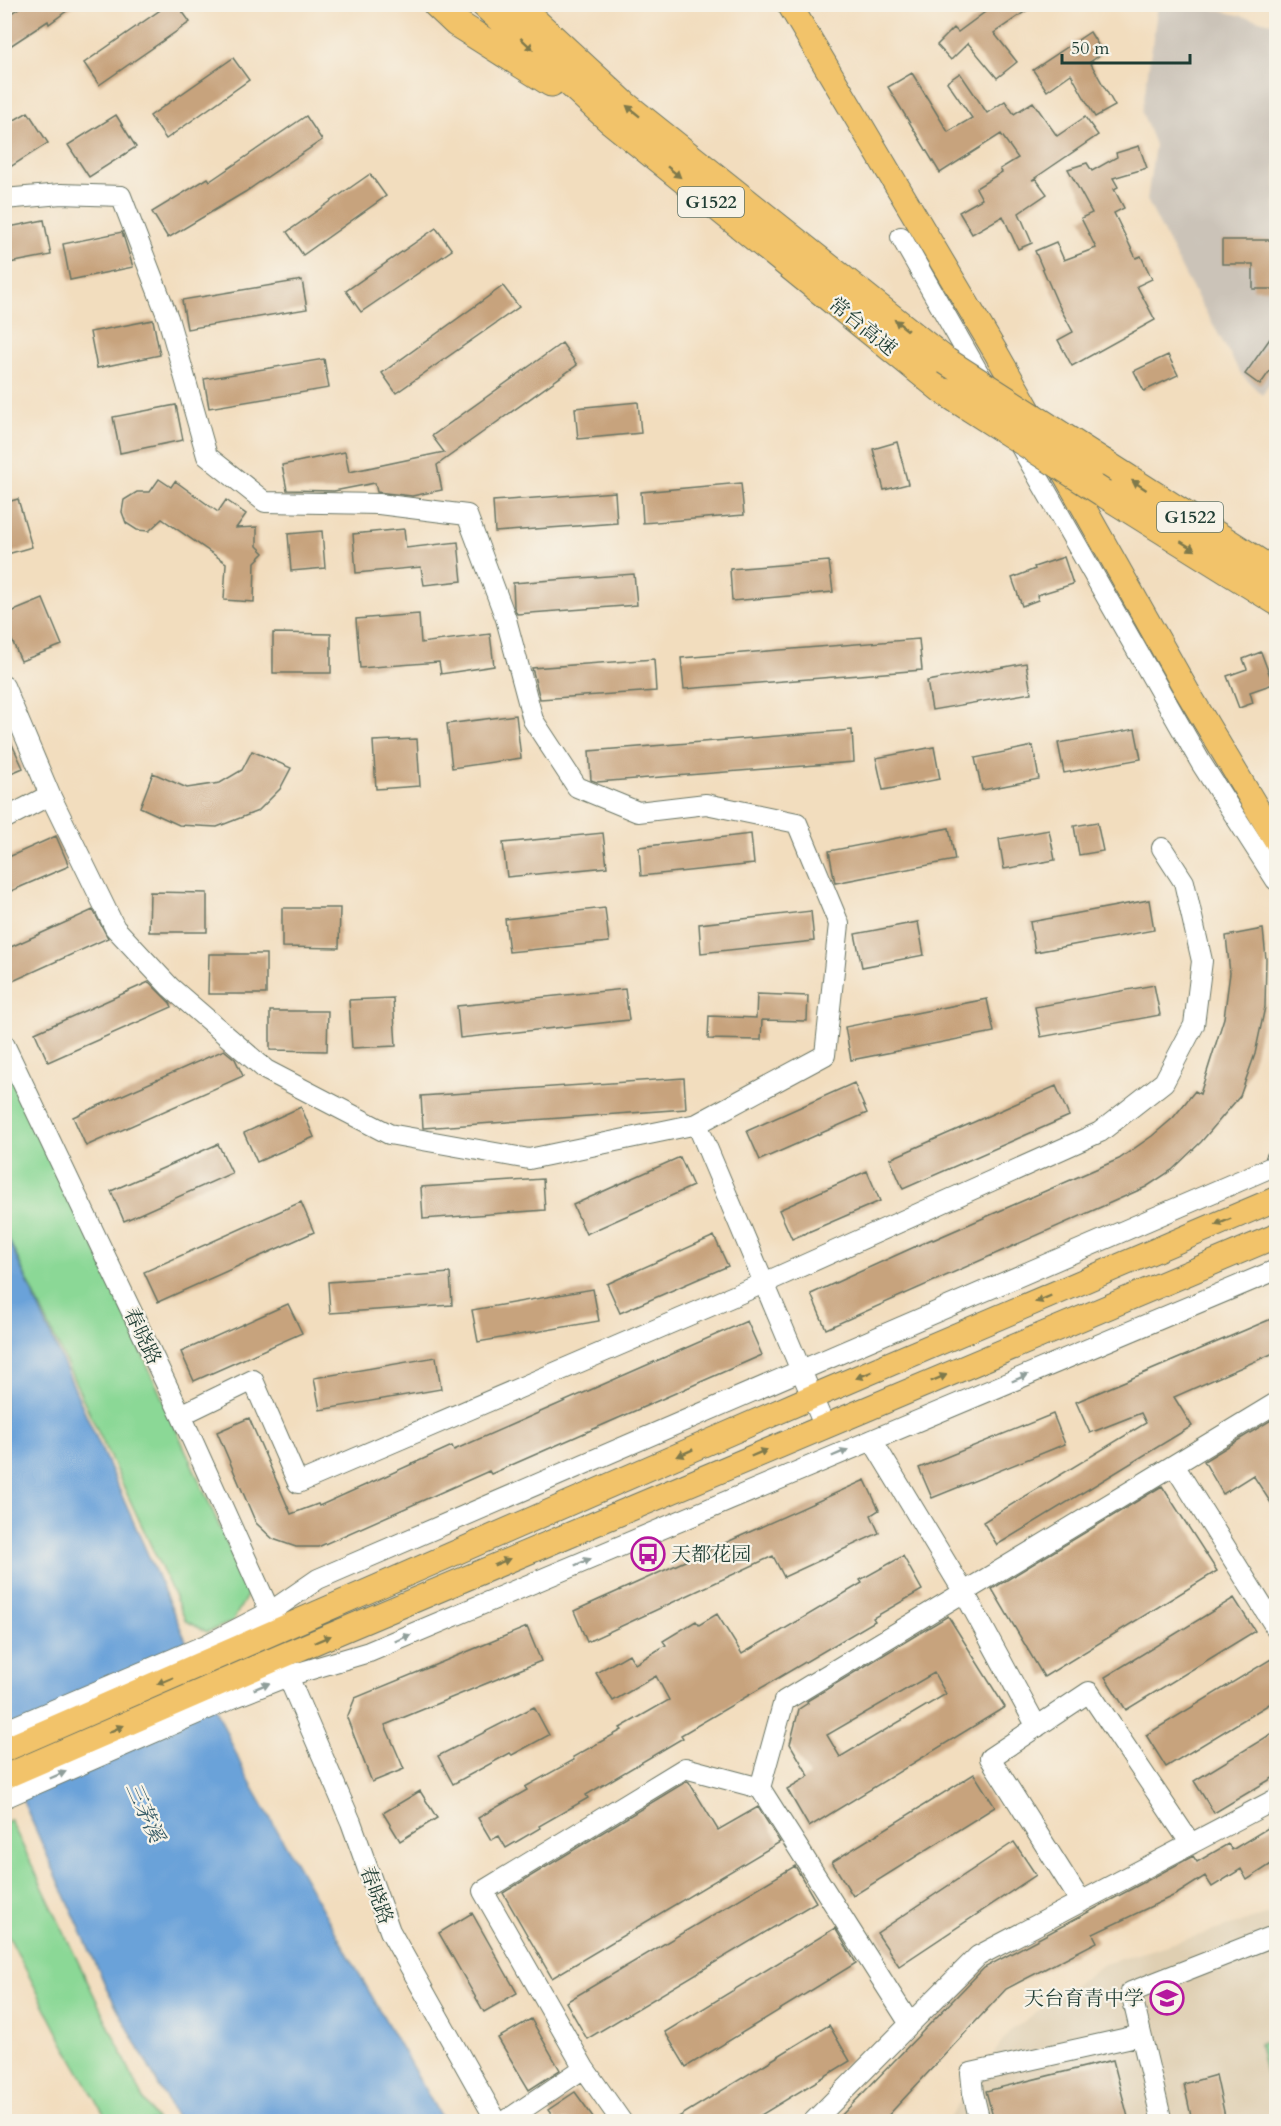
<svg xmlns="http://www.w3.org/2000/svg" width="1281" height="2126" font-family="Cardo,'Noto Serif SC',serif">
<style>
.built{fill:#dfcfb2}
.industrial{fill:#cbc3b8}
.green{fill:#8bd896;stroke:#558a65;stroke-width:1.5}
.water{fill:#6aa2d9;stroke:#447086;stroke-width:1.5}
.building{fill:#c7a37d;fill-rule:evenodd}
.lines{fill:none;stroke-linecap:round;stroke-linejoin:round}
.minor-casing{stroke:#697564;stroke-width:22}
.major-casing{stroke:#697564;stroke-width:26}
.highway-casing{stroke:#697564;stroke-width:29}
.minor{stroke:#fff;stroke-width:20}
.major{stroke:#f2c36a;stroke-width:24}
.highway{stroke:#f2c36a;stroke-width:27}
.highway-bridge-casing{stroke:#697564;stroke-width:29;stroke-linecap:butt}
.highway-bridge{stroke:#f2c36a;stroke-width:27}
.oneway{fill:#7e794c}
.oneway2{fill:#8f9e9a}
.labels{text-anchor:middle;stroke-width:4.5;stroke-linejoin:round;paint-order:stroke}
.shield{fill:#f7f3e8;stroke:#60746a;stroke-width:1.5}
.shield-label{font-size:18px;font-weight:bold;fill:#1f3d34}
.street-label{font-size:20px;fill:#1f3d34;stroke:#f7f3e8}
.poi-label{font-size:20px;fill:#1f3d34;stroke:#f7f3e8;text-anchor:start}
.water-label{font-size:21px;font-style:italic;fill:#365b66;stroke:#f7f3e8}
</style>
<rect width="100%" height="100%" fill="#f7f3e8"/>
<filter id="ink" filterUnits="userSpaceOnUse"><feTurbulence type="fractalNoise" baseFrequency=".0167" numOctaves="2"/><feDisplacementMap in="SourceGraphic" scale="12" xChannelSelector="R" yChannelSelector="G"/><feConvolveMatrix kernelMatrix="1 2 1 2 8 2 1 2 1" color-interpolation-filters="sRGB"/></filter>
<filter id="wash" filterUnits="userSpaceOnUse"><feTurbulence type="fractalNoise" baseFrequency=".008" numOctaves="4" result="noise"/><feDisplacementMap in="SourceGraphic" scale="24" xChannelSelector="R" yChannelSelector="G"/><feGaussianBlur stdDeviation="1.35" result="paint"/><feColorMatrix in="noise" values="0 0 0 0 0 0 0 0 0 0 0 0 0 0 0 0 0 1.4 0 .05"/><feComposite in="paint" operator="in"/></filter>
<g filter="url(#wash)">
<rect width="100%" height="100%" fill="#f2ddbe"/>
<!-- built -->
<path class="built" d="M1276,1912v209l-330,1 63,-90 95,-68z"/>
<!-- industrial -->
<path class="industrial" d="M1158,5h38l80,19v351l-14,20 -21,-21 -55,-97 -39,-77 8,-55 -13,-33z"/>
<!-- green -->
<path class="green" d="M4,1045l245,547 -17,30 -25,10 -21,-11 -181,-390z
M10,1819l134,281 13,21h-49l-44,-77 -59,-115v-106z
M1276,2041v81l-17,-78z"/>
<!-- water -->
<path class="water" d="M4,1229l240,543 199,349h-265l-71,-132 -102,-228z"/>
<g id="blocks">
<!-- building -->
<path class="building" d="M25,4h51l-27,20 -1,-3 -44,29v-32z
M169,4h8l13,18 -91,63 -15,-22z
M996,4h40l-42,29 23,29 -20,16 -29,-35 -17,17 -14,-15 17,-17 4,4z
M1090,32l13,21 -13,9 25,44 -20,11 -24,-43 -24,17 -14,-21z
M233,58l16,22 -83,59 -16,-23z
M912,73l36,59 24,-14 -25,-36 13,-9 27,40 18,-12 9,13 19,-12 24,34 28,-19 13,18 -66,45 4,-1 11,15 -28,19 13,30 -14,6 -15,-33 -31,18 -13,-22 23,-13 -6,-11 26,-16 -2,-3 18,-11 -17,-24 -61,39 -52,-86z
M28,112l20,31 -44,28v-45z
M116,115l20,32 -47,30 -21,-32z
M306,116l16,24 -77,52 -77,46 -16,-26 56,-34 2,3z
M1139,146l8,22 -34,10 5,9 -4,2 10,19 -10,5 22,45 5,-2 11,23 -15,7 18,34 -83,46 -14,-26 15,-8 -16,-30 -22,-51 21,-9 8,18 32,-12 -15,-30 11,-5 -24,-44 19,-6 5,8 25,-14 -1,-4z
M370,174l16,22 -83,59 -16,-23z
M44,220l7,35 -47,9v-36z
M436,228l16,22 -91,62 -15,-21z
M122,232l11,35 -63,13 -7,-36z
M1222,240h54v49h-23v-25h-31z
M302,280l5,29 -120,20 -5,-29z
M503,286l16,21 -123,86 -14,-20z
M153,320l7,35 -63,13 -7,-36z
M1276,330v32l-16,23 -15,-11z
M562,343l15,22 -140,100 5,25 -30,6 -35,-4 -2,-9 -41,8 -47,-1 -5,-25 63,-13 4,20 95,-20 -12,-16z
M1168,355l10,20 -34,16 -10,-20z
M324,359l5,29 -120,20 -5,-29z
M638,402l3,31 -63,6 -3,-31z
M176,405l7,35 -63,13 -7,-36z
M897,442l11,42 -24,6 -11,-41z
M159,479l12,8 4,-6 43,31 8,-12 20,14 -10,14 21,-1v19l7,7 -9,9 -1,40 -30,-2 2,-37 -64,-44 -13,12 -12,-1 -11,-7 -4,-11 2,-12 13,-8h13z
M741,483l3,32 -101,8 -2,-31z
M615,492l2,31 -122,9 -2,-31z
M18,499l14,48 -28,8v-52z
M404,529l2,19 52,-6 4,39 -38,4 -3,-18 -65,6 -3,-39z
M322,531l3,37 -34,3 -3,-37z
M1064,557l9,27 -36,11 1,5 -16,6 -10,-28 23,-9 -1,-2z
M829,561l4,31 -101,9 -2,-32z
M634,574l3,31 -120,9 -3,-7 -1,-24z
M43,599l19,46 -41,16 -17,-39v-7z
M419,614l2,29 69,-9 4,32 -53,8 -2,-12 -79,6 -4,-49z
M273,633l58,1v39h-58z
M919,639l3,31 -238,19 -3,-31z
M1261,652l12,32 -23,8 3,11 -14,5 -12,-32 20,-7 -4,-10z
M654,659l2,32 -116,8 -8,-31z
M1026,663l5,30 -99,17 -5,-29z
M516,715l5,43 -69,10 -5,-44z
M4,727l19,41 -19,8z
M1135,729l6,30 -77,14 -6,-30z
M852,730l2,32 -257,20 -6,-2 -2,-29z
M417,739l3,47 -44,3 -3,-48z
M1033,746l6,33 -57,11 -7,-32z
M934,747l6,32 -57,11 -7,-32z
M252,751l39,17 -11,21 -22,22 -41,16 -38,-2 -39,-18 13,-34 34,15 33,-5 22,-13z
M1097,822l6,29 -24,4 -5,-29z
M949,828l6,32 -120,23 -6,-32z
M1049,830l6,30 -51,9 -5,-30z
M603,833l4,34 -100,10 -4,-34z
M751,834l3,30 -113,12 -2,-29z
M56,836l13,30 -65,28v-35z
M150,892l57,1v39h-58z
M1149,900l5,30 -119,22 -5,-30z
M282,908h58l-1,40 -57,-1z
M605,908l4,34 -100,10 -4,-33z
M93,910l15,28 -104,47v-35z
M811,911l3,30 -113,12 -2,-29z
M918,922l6,33 -62,12 -7,-33z
M1263,929l3,30 -1,48 -10,47 -15,42 -39,46 -29,28 -26,17 -320,142 -15,-35 121,-55 1,1 186,-81 33,-23 21,-18 22,-27 5,3 24,-76 6,-45 -4,-37z
M209,954h57v40h-58z
M149,982l21,21 2,4 -124,55 -13,-29z
M1154,985l6,30 -119,22 -6,-30z
M625,989l4,31 -169,18 -3,-32z
M757,994l51,2 -1,25 -45,-1 -1,20 -53,-1 1,-23 47,2z
M393,998l3,48 -44,2 -3,-48z
M987,999l7,33 -143,28 -6,-33z
M270,1011h58l-1,40 -57,-1z
M224,1050l11,9 8,17 -157,70 -13,-29z
M684,1078l2,31 -263,19 -2,-32z
M854,1083l13,30 -107,47 -13,-29z
M1056,1086l13,30 -166,73 -13,-30z
M301,1107l13,30 -57,25 -13,-29z
M218,1144l14,29 -108,48 -13,-30z
M680,1157l13,29 -107,48 -13,-29z
M867,1171l13,30 -88,38 -13,-29z
M543,1179l2,31 -122,9 -2,-32z
M301,1202l13,30 -156,70 -14,-30z
M714,1236l14,30 -108,47 -13,-29z
M450,1273l2,32 -122,8 -2,-31z
M593,1289l6,32 -121,21 -6,-32z
M288,1304l14,29 -108,48 -13,-29z
M1276,1317v35l-102,45 18,29 -195,119 -14,-23 163,-99 -5,-10 -51,20 -14,-31z
M747,1321l15,34 -271,119 -2,-3 -171,76h-22l-23,-8 -17,-16 -39,-91 32,-14 42,96 27,-10 1,2 133,-60 2,4z
M436,1357l5,32 -121,21 -6,-32z
M1053,1414l12,30 -133,54 -13,-30z
M1276,1417v94l-23,-36 -30,19 -19,-33z
M865,1480l14,30 -8,5 8,18 -95,44 -11,-21 -186,86 -13,-31z
M1162,1486l55,85 -173,106 -52,-88z
M903,1556l19,34 -49,28 2,3 -194,114 2,3 -97,57 2,3 -49,28 1,2 -34,20 -7,-12 -8,4 -13,-22 49,-28 -2,-3 49,-27 -1,-3 49,-27 -2,-2 49,-28 -13,-24 -43,25 -17,-28 33,-19 6,10 31,-19 -3,-4 33,-20 3,4 18,-11 25,40 120,-71 -2,-3z
M1234,1598l21,33 -129,79 -21,-33z
M948,1616l57,91 -196,120 -22,-38 22,-13 -19,-32 9,-35 9,-6 -1,-2zM934,1673l12,21 -106,63 -13,-22z
M527,1627l14,34 -156,64 19,44 -32,13 -25,-64 8,-20z
M1276,1656v44l-110,67 -20,-32z
M534,1707l15,28 -37,20 -2,-2 -57,31 -15,-28z
M1276,1731v45l-62,37 -20,-32z
M974,1774l21,33 -142,89 -21,-34z
M687,1781l2,1 29,48 40,-23 22,35 -228,136 -49,-85z
M420,1791l17,27 -37,23 -17,-28z
M1276,1823v38l-29,19 -6,-11 -29,18 -7,-11 -28,18 -84,40 4,8 -91,47 -123,132h-47l148,-153 209,-112 4,6 31,-18 4,6z
M1014,1842l22,33 -137,91 -22,-33z
M795,1866l21,36 -229,137 -21,-37z
M472,1913l45,80 -33,19 -45,-79z
M835,1928l21,35 -170,104 -21,-35z
M531,2019l29,51 -31,20 -31,-52z
M829,2025l21,36 -99,60h-79z
M1113,2060l16,61h-135l-8,-30z
M1216,2075l10,46h-34l-8,-37z
M575,2092l21,29h-40l-8,-11z"/>
</g>
</g>
<g filter="url(#ink)">
<use href="#blocks" fill-opacity="0" stroke="#697564" stroke-width="1.5"/>
<g class="lines">
<defs>
<path id="minor" d="M4,199l57,-5 60,2 47,122 39,138 58,46 114,2 88,11 39,104 27,101 44,67 61,25 68,-8 91,19 42,101 -14,131 -128,69 -168,35 -140,-25 -123,-64 -96,-83 -55,-59 -65,-133 -46,-109
M901,237l85,149
M1017,440l184,323 75,117
M4,819l46,-24
M4,1044l177,371 94,208
M697,1124l127,301
M181,1415l72,-35 45,103 466,-200 336,-151 64,-50 30,-57 8,-64 -18,-79 -22,-34
M872,1440l93,154 72,133
M1174,1465l102,-62
M283,1665l68,157 39,109 107,191
M4,1731l204,-87 62,-32 48,-33 956,-413 2,-7
M760,1788l150,236 -97,98
M4,1798l231,-101 53,-21 81,-24 907,-382
M1081,1902l-91,-144 99,-66 102,152
M910,2024l68,-68 298,-157
M504,2122l80,-54
M622,2122l-38,-54 -101,-177 202,-123 75,20 24,-87 390,-236 102,163
M980,2122l-7,-29 -2,-20 170,-38
M1162,2122l-31,-130 145,-57"/>
<path id="major" d="M789,4l206,347 40,70
M1058,462l129,229 89,149
M4,1750l808,-353 464,-198
M4,1777l276,-120 996,-421"/>
<path id="highway" d="M436,4l20,19 95,60
M484,4l126,116 335,272
M516,4l108,100 322,257
M1103,462l173,111
M1103,493l173,108"/>
</defs>
<!-- minor casing -->
<use href="#minor" class="minor-casing"/>
<!-- major casing -->
<use href="#major" class="major-casing"/>
<!-- highway casing -->
<use href="#highway" class="highway-casing"/>
<!-- minor -->
<use href="#minor" class="minor"/>
<!-- major -->
<use href="#major" class="major"/>
<!-- highway -->
<use href="#highway" class="highway"/>
<defs>
<path id="highway-bridge" d="M946,361l157,101
M945,392l158,101"/>
</defs>
<!-- highway-bridge casing -->
<use href="#highway-bridge" class="highway-bridge-casing"/>
<!-- highway-bridge -->
<use href="#highway-bridge" class="highway-bridge"/>
</g>
<!-- one-way arrows -->
<defs><path id="oneway-solid" d="M-6-.8H1V-3.2L6.5 0L1 3.2V.8H-6Z" transform="scale(1.5)"/></defs>
<g class="oneway">
<use href="#oneway-solid" transform="translate(527 44) rotate(43)"/>
<use href="#oneway-solid" transform="translate(633 111) rotate(-141)"/>
<use href="#oneway-solid" transform="translate(674 172) rotate(39)"/>
<use href="#oneway-solid" transform="translate(901 325) rotate(-141)"/>
<use href="#oneway-solid" transform="translate(1139 485) rotate(-147)"/>
<use href="#oneway-solid" transform="translate(1188 546) rotate(32)"/>
<use href="#oneway-solid" transform="translate(1223 1222) rotate(157)"/>
<use href="#oneway-solid" transform="translate(1043 1299) rotate(157)"/>
<use href="#oneway-solid" transform="translate(864 1375) rotate(157)"/>
<use href="#oneway-solid" transform="translate(939 1378) rotate(-23)"/>
<use href="#oneway-solid" transform="translate(685 1453) rotate(156)"/>
<use href="#oneway-solid" transform="translate(759 1453) rotate(-23)"/>
<use href="#oneway-solid" transform="translate(502 1562) rotate(-23)"/>
<use href="#oneway-solid" transform="translate(323 1639) rotate(-23)"/>
<use href="#oneway-solid" transform="translate(165 1681) rotate(157)"/>
<use href="#oneway-solid" transform="translate(116 1729) rotate(-24)"/>
</g>
<g class="oneway2">
<use href="#oneway-solid" transform="translate(1020 1378) rotate(-23)"/>
<use href="#oneway-solid" transform="translate(840 1453) rotate(-23)"/>
<use href="#oneway-solid" transform="translate(583 1562) rotate(-23)"/>
<use href="#oneway-solid" transform="translate(403 1638) rotate(-23)"/>
<use href="#oneway-solid" transform="translate(262 1686) rotate(-22)"/>
<use href="#oneway-solid" transform="translate(58 1775) rotate(-23)"/>
</g>
</g>
<!-- icons -->
<defs>
<symbol id="bus-ring" viewBox="-11 -11 22 22"><circle r="9.5" fill="#f7f3e8" stroke="#b5179e" stroke-width="1.5"/><path d="M-5-6H5V4H4V6H2V4H-2V6H-4V4H-5ZM-3.5-4V0h7V-4ZM-3.5 1.2v1.5H-2V1.2ZM2 1.2v1.5H3.5V1.2Z" fill="#b5179e"/></symbol>
<symbol id="school-ring" viewBox="-11 -11 22 22"><circle r="9.5" fill="#f7f3e8" stroke="#b5179e" stroke-width="1.5"/><path d="M0-5L7-2L0 1L-7-2ZM-4 1L0 2.5L4 1V4Q0 6-4 4Z" fill="#b5179e"/></symbol>
</defs>
<g fill-rule="evenodd">
<use href="#bus-ring" x="629" y="1535" width="38" height="38"/>
<use href="#school-ring" x="1148" y="1979" width="38" height="38"/>
</g>
<g class="labels">
<!-- shield labels -->
<g class="shield">
<rect x="678" y="187" width="66" height="30" rx="4.5"/>
<rect x="1157" y="502" width="66" height="30" rx="4.5"/>
</g>
<g class="shield-label">
<text x="711" y="208">G1522</text>
<text x="1190" y="523">G1522</text>
</g>
<!-- street labels -->
<g class="street-label">
<text transform="translate(863 326) rotate(39)" y="7">常台高速</text>
<text transform="translate(143 1336) rotate(65)" y="7">春晓路</text>
<text transform="translate(377 1895) rotate(70)" y="7">春晓路</text>
</g>
<!-- poi labels -->
<g class="poi-label">
<text x="671" y="1561">天都花园</text>
<text x="1144" y="2005" text-anchor="end">天台育青中学</text>
</g>
<!-- water labels -->
<g class="water-label">
<text transform="translate(145 1812) rotate(66)" y="7">三茅溪</text>
</g>
</g>
<!-- margin -->
<rect width="1281" height="2126" fill="none" stroke="#f7f3e8" stroke-width="24"/>
<!-- scale -->
<path d="M1062 54v9h128v-9" fill="none" stroke="#1f3d34" stroke-width="3"/>
<text x="1071" y="54" font-size="18" fill="#1f3d34" stroke="#f7f3e8" stroke-width="4.5" paint-order="stroke">50 m</text>
</svg>
